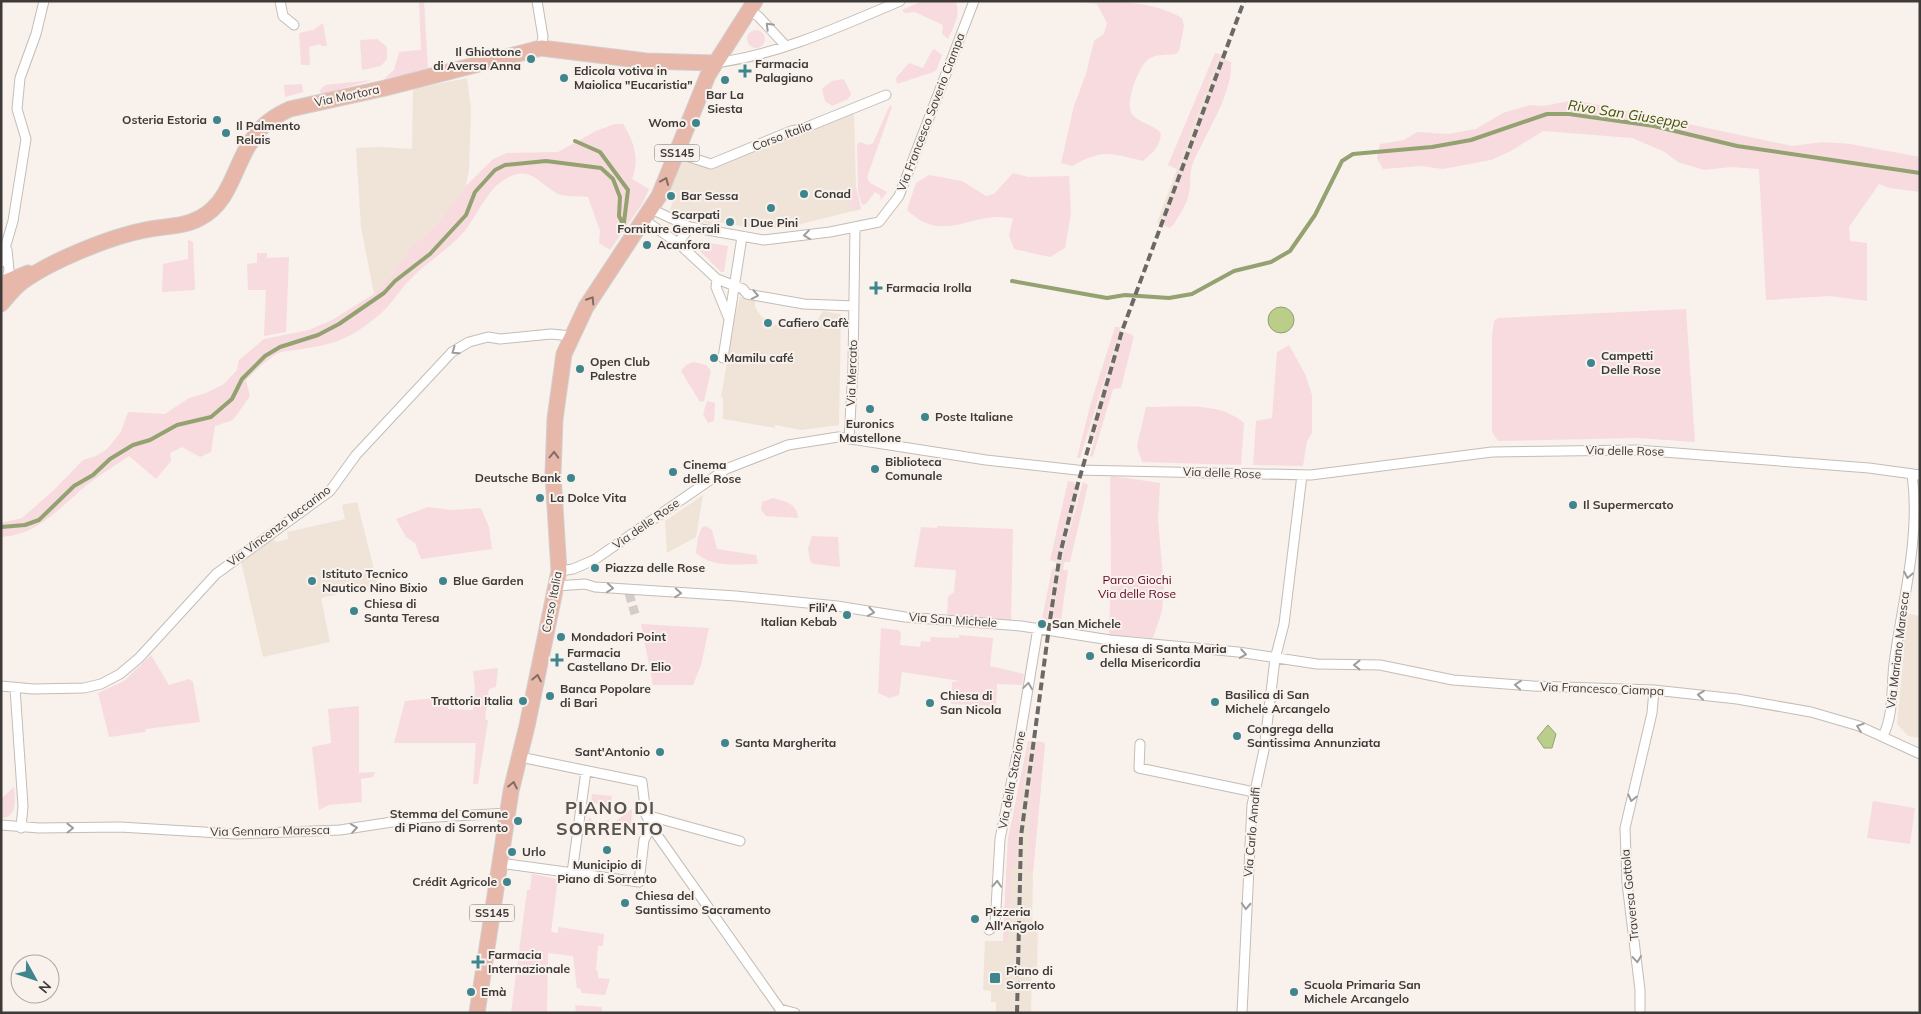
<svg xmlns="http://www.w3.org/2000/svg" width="1921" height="1014" font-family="Mulish,sans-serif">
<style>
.built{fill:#f0e4d9}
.green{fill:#f7dbdf}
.water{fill:#bacd89;stroke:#94a171}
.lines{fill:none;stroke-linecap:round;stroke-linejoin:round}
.stream{stroke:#94a171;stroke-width:4}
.street-tunnel{stroke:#d3ccc8;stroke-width:9;stroke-dasharray:9 4.5;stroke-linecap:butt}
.street-casing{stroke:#c3bdb7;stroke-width:11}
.primary-casing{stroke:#d0d0cf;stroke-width:17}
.street{stroke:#fff;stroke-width:9}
.primary{stroke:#e7b7aa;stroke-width:15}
.rail{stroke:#6c6866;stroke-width:4;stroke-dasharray:8 4;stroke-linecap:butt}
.oneway{stroke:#9e9c9c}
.oneway2{stroke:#816c66}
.poi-dot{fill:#3e858e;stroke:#f8f1ec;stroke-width:2}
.labels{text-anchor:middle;stroke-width:4;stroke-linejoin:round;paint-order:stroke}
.shield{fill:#f8f1ec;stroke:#75716e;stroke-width:1}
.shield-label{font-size:11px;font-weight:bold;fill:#3d3a38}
.poi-label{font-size:12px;font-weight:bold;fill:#3d3a38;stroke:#f8f1ec;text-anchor:start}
.street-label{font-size:12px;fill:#3d3a38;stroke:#f8f1ec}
.park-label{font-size:12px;fill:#5e0024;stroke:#f8f1ec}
.water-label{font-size:14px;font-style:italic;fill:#455404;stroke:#f8f1ec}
.district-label{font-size:18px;font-weight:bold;letter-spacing:1px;fill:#57524d;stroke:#f8f1ec}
</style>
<rect width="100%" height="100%" fill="#f8f1ec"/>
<!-- built -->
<path class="built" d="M1220,54l6,2 -63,169 -6,-2z
M467,78l4,31 -2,60 -3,17 -29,38 -13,13 -13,9 -16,25 -21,23 -13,-67 -5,-79 25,-1 31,2 1,-60z
M854,112l2,76 5,21 -72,18 -31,2 -45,-8 -2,4 -41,-15 3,-9 -7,-3 16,-41 29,11z
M740,297l15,3v7l6,9 11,8 14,4 30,-6 7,-11 18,3 -2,111 -38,5 -26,-5v3l-52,-9v-21l-2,-1 8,-46h-2l5,-33h2z
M1120,330l5,2 -32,106 -5,-1z
M1075,486l5,1 -17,67 -11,66h-5l11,-67z
M703,495l-7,42 -29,16 -2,-32z
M357,502l21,83 -57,13 9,44 -67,15 -22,-96 32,-23 3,4 12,-3 -1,-7 58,-13 -3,-14z
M1905,613l15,3v122l-12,-2 -11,-12 7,-73 -5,-1z
M1028,741l17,2 -12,129 -1,57h6l-1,39h-5l-1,45h-35v-11h-5v-11l-8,-1 2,-49h18l5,-102z"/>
<!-- green -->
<path class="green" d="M419,1h5l4,68 -44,10 10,-9 5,-18 22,-2z
M922,1h33c7,12 -2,26 -7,38l-6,-5 1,-9 -28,-13 -10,1 -3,-3z
M1075,1c35,0 77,-1 107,17l2,8 -5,25 -3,3c-8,1 -18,0 -26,4 -11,6 -26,46 -18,56 8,10 21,10 29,19 -1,14 -8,19 -18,28 -32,-7 -40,-13 -70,5l-12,-3 13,-57 12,-32 8,-33 10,-7 3,-11 -10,-19z
M323,23l4,23h-6v-2l-12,3 1,18h-9l-2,-32 14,-3z
M747 39a9 9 0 1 1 18 0a9 9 0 1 1-18 0Z
M377,39l10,8v12l-6,7 -19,4 -2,-30z
M934,49l8,6 -6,16 -39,13 -1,-6 13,-15 14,5 8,-16z
M1215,53l5,1 -43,115 -9,-4z
M1224,59l7,3c2,33 -27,73 -39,104 -3,10 -1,18 -3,27 -1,10 -10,22 -15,31l-4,4 -7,-3z
M844,79l7,15 -3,5 -16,7 -7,-5 -3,-12 10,-8z
M372,80l-49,14 -4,-3 6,-6z
M302,84l1,8 -18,5 -1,-12z
M1575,100l217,46 31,-4 27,2 70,13v35l-30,-4 -11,-4 -30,43 1,14 17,2v58l-37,-5 -64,4 -7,-131 -27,-2 -28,3 -26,-8 -15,-11 -31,-13 -89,-7 -34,21 -18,8 -48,9 -22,-3 -38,3 -6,-11 3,-14 24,-4 13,-8 31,2 28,-5 27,-16 27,-8 13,1z
M890,105l2,2 -25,70 3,6 17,9 -6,8 -1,-5 -5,-3 -9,12 -4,1 -4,-13 -1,-47 3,-3 9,3 4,-2z
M615,124h8c11,17 17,36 9,55l17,10 -7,15 -32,46 -11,-7 1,-12 -12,-34c-8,-1 -19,0 -27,-2 -18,-6 -27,-29 -50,-19 -24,10 -32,38 -48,57 -17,19 -40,31 -57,51 -9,10 -16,22 -27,31 -37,31 -54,30 -97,37 -10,2 -29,21 -36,28l4,16 -17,24 -18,6 -4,26 -11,5 -18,-10 -12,6 1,8 -15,18 -27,-23c-13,9 -28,18 -41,28 -27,22 -49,51 -87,53v-14l21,-5 31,-27 30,-31 13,-4 11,-7 14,-17 7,-20 37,2 24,-16 17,-5 18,-9 13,-14 2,-10 25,-21 45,-9 23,-10 42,-26 21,-23 16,-25 13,-9 13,-13 29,-38 27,-27 14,-6 51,-1 38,-21z
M1013,173l15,4 41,-1 2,37 -6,35 -15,9 -36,-8 -5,-14 4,-16c-40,-11 -68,28 -106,-9l9,-27 13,-8 33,6 24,15 8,-2z
M856,188l5,21 -7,2 -10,-19z
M188,240l5,2 2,48 -33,2 1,-28 25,-5z
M704,242l24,4 -4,26h-3l-21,-21z
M257,253h10v5l22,-1 -3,75 -22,4 2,-46h-18l-1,-26 10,-1z
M1686,309l9,133 -59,-4 -138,3 -6,-9v-97l2,-14 4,-3z
M1115,327h4l1,3 -40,128h-3l13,-52z
M1125,332l9,4 -13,52 -8,1 -20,67 -3,1 17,-71z
M1289,345l16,29 7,21v38l-5,8 -4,25 -50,-1 3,-44 16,-3 5,-66z
M694,362l12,3 5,6 -7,30 -4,1 -19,-31 5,-6z
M707,401l8,2 -1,18 -6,2 -5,-9z
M1146,407c31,0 74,-6 98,16l-3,42 -99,-3 -5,-16z
M1113,476l47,7 -2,37 6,68 -2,23 -9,27 -44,-3 2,-65 -1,-93z
M1068,481l6,1 1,4 -19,76 -6,-2z
M1083,482l5,3 -18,77h-6l-1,8h5l-7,49 -1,6 -7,2 -1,-7 11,-66z
M773,498c13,4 24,5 25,20l-32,-2 -5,-6 1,-8z
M428,507l23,3 30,-2 8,19 3,22 -71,10 -6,-16 -9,-6 -10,-18z
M706,526l6,4 5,19 39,6 2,9c-20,0 -46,4 -62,-11l2,-16 4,-10z
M937,526l76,3 -2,92 -64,-2 1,-22 6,-5 2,-22 -42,-3 7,-40 16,1z
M812,536l26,1 2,30 -26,-3 -4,-3 -2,-13z
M1055,568l-8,52 -2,4h-4l11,-55z
M641,624l68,4 -8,37 -8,20h-40z
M881,628l17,2 3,3 -1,12 20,2 1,-6 9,1 1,-5 28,1v-3l34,3 -3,28 34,8 -2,11 -25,-1 -1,22 -45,-2 1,-22 8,-1 -58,-9 -3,23 -10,3 -11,-5z
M151,655l18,30 20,-6 4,3 7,40 -54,7 -1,3 -36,5 -11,-44 26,-12z
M498,668l-2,19 -7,2 -4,30 3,2 -10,63h-5l3,-41h-82l11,-42 30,-3 13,1v10l25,1 2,-21 -2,-18z
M359,706v67l16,-1 -2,5 -12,2 1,23 -33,3 -10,5 -7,-63 19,-4 -3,-34z
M1028,741l2,1 -9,59 -5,65 -5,1 -3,75h-5l5,-102z
M1037,741l8,2 -12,129h-5l3,-88z
M14,787c1,11 4,31 -13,31v-19z
M592,794l20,2 -2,13h-2v-4l-14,-2 -1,4h-2z
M1873,801l42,7 -5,36 -43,-6z
M632,809l-1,23 -2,2 -14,-2 2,-12z
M589,818h2l1,4 14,2 1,-4h2l-1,11 -20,-2z
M532,874l26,5 -7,53 7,1v-6l46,7 -1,12h-5l-2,25h2v7l12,1 -5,16 -24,-2v-4l-4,-1 -4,-32 -25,-3 -1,60h-36l16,-123h3z
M575,1005l27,2v6h-26z"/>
<!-- water -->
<path class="water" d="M1268 320a13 13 0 1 1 26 0a13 13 0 1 1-26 0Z
M1548,725l8,9 -4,14h-8l-7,-10z"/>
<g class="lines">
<!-- stream -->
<path class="stream" d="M575,141l25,11 28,38 -5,40
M1012,281l95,17 18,-3 44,3 23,-4 42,-23 37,-9 19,-11 25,-36 27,-54 11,-7 79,-7 39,-7 76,-26h22l85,12 83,20 183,27
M1,527l24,-2 14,-5 35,-34 19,-11 17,-16 23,-14 17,-5 27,-15 34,-8 21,-18 10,-20 23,-23 15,-9 38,-12 21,-11 45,-31 11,-12 35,-27 36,-39 9,-23 20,-22 10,-5 41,-4 55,7 12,11 7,18 -1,19 4,8"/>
<!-- street-tunnel -->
<path class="street-tunnel" d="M629,593l6,21"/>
<defs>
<path id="street" d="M280,1l3,15 11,9
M537,1l6,36 -2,11
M749,11l9,5 27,29
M714,63c65,-8 127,-37 186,-62
M677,153l34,11 80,-33 11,-2 84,-34
M651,209l39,18 74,13 66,-8 49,-10 20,-26 75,-195
M644,220l34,23 39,36 26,10 4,5 57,10 50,2
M678,243l12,-16
M1,262l12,-41 13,-82 -9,-30 3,-31 16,-44 8,-33
M717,279l-1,8 13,32
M6,284l3,-14 -2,-20
M723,358l19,-121
M849,439l4,-70 2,-141
M559,571l14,-2 21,-9 132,-91 62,-24 50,-8 148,23 91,10 234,5 181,-23 145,-2 232,18 51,7
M556,586l29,-2 10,3 141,9 101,10 68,11 116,9 89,14 128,12 79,12 63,1 73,15 80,6 121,4 83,9 74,13 48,14 61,28
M1,686l32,3 51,-1 17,-4 19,-10 19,-16 77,-84 114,-83 26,-36 96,-103 17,-10 19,-5 12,2 51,-5 21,2
M15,688l8,118 -2,22
M1883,736c11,-22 8,-48 11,-72 8,-62 27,-127 18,-190
M1140,744l-1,24 115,24
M520,757l122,25 4,33 9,17 125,177v4
M646,815l94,26
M1,825l38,3 81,-1 116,7 104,-4 78,-12 90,-5
M500,863l139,19 5,-42 7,-14
M572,873l14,-102
M989,930l6,-5 5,-86 18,-90 20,-121
M780,1009l15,4
M1242,1013l10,-208 12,-55 11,-91 9,-35 18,-149
M1640,1013v-23l-13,-107 -2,-55 27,-115 2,-23"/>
<path id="primary" d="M1,284l27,-11
M1,304c7,-8 13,-16 21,-22 29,-21 87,-45 123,-52 18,-4 39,-3 55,-12 31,-16 34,-53 52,-78 9,-15 22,-24 38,-31l95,-21 156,-40 105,13 68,2
M477,1013l34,-222 16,-65 32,-155 -6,-97 2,-55 9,-65 22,-47 73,-111 49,-121 47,-74"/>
</defs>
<!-- street casing -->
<use href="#street" class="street-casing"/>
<!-- primary casing -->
<use href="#primary" class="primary-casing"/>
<!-- street -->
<use href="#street" class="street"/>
<!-- primary -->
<use href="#primary" class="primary"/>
<!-- rail -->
<path class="rail" d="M1017,1013l4,-177 29,-216 10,-66 17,-67 45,-156 122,-330"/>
</g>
<!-- one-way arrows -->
<defs><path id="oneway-chevron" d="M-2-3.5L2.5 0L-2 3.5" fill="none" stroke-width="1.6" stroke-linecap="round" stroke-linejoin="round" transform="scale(1.25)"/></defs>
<g class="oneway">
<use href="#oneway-chevron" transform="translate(769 26) rotate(-135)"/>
<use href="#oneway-chevron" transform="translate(807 235) rotate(173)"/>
<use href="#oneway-chevron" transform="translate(755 295) rotate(11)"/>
<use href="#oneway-chevron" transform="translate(455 351) rotate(145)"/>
<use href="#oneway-chevron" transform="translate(1908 575) rotate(101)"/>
<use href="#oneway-chevron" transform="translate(610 588) rotate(5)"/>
<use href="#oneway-chevron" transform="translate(678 593) rotate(4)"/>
<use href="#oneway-chevron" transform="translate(871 612) rotate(10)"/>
<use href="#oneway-chevron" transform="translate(1243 654) rotate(9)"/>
<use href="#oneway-chevron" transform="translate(1357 665) rotate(-180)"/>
<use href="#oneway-chevron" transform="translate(1518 685) rotate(-175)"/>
<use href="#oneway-chevron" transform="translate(1028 686) rotate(-82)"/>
<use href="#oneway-chevron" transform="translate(1701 695) rotate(-174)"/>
<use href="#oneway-chevron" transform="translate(1860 727) rotate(-161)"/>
<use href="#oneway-chevron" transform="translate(1632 798) rotate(103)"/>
<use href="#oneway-chevron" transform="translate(70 828) rotate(-1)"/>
<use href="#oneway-chevron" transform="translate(354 828) rotate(-9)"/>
<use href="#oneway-chevron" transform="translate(997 884) rotate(-87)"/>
<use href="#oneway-chevron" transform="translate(1246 906) rotate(93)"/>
<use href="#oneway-chevron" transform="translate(1637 959) rotate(84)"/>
</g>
<g class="oneway2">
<use href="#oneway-chevron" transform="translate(665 181) rotate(-67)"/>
<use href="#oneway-chevron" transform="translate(591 300) rotate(-57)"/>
<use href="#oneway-chevron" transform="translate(554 455) rotate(-88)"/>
<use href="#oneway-chevron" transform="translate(537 678) rotate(-79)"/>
<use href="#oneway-chevron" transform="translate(513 785) rotate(-78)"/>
</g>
<!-- markers -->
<g class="poi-dot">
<circle cx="531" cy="59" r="5"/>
<path d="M742.5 63.5h5v5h5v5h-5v5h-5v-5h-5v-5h5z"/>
<circle cx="564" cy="78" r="5"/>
<circle cx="725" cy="80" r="5"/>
<circle cx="217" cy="120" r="5"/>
<circle cx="696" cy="123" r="5"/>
<circle cx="226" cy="133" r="5"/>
<circle cx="804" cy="194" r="5"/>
<circle cx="671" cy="196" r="5"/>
<circle cx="771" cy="208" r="5"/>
<circle cx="730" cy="222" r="5"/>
<circle cx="647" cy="245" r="5"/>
<path d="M873.5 280.5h5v5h5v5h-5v5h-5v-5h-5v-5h5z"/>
<circle cx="768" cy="323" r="5"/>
<circle cx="714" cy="358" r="5"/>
<circle cx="1591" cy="363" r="5"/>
<circle cx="580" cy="369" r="5"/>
<circle cx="870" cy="409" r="5"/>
<circle cx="925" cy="417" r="5"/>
<circle cx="875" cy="469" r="5"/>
<circle cx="673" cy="472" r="5"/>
<circle cx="571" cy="478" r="5"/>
<circle cx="540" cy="498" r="5"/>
<circle cx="1573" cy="505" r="5"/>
<circle cx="595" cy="568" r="5"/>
<circle cx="312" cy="581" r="5"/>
<circle cx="443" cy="581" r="5"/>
<circle cx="354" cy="611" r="5"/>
<circle cx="847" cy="615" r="5"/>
<circle cx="1042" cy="624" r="5"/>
<circle cx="561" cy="637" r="5"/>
<circle cx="1090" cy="656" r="5"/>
<path d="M554.5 652.5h5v5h5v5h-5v5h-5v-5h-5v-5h5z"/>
<circle cx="550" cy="696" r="5"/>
<circle cx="523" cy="701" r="5"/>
<circle cx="1215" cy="702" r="5"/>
<circle cx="930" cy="703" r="5"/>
<circle cx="1237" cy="736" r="5"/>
<circle cx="725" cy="743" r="5"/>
<circle cx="660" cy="752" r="5"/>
<circle cx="518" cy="821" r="5"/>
<circle cx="607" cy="850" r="5"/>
<circle cx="512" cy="852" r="5"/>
<circle cx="507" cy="882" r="5"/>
<circle cx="625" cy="903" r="5"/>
<circle cx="975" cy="919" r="5"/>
<path d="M475.5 954.5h5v5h5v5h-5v5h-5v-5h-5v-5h5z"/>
<rect x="989" y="972" width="12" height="12" rx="2.5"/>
<circle cx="471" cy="992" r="5"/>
<circle cx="1294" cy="992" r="5"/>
</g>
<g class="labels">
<!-- shield labels -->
<g class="shield">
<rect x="654.5" y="144.5" width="45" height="17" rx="4"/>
<rect x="469.5" y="904.5" width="45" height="17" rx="4"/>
</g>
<g class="shield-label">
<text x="677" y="157">SS145</text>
<text x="492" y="917">SS145</text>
</g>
<!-- poi labels -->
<g class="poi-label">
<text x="521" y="56" text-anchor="end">Il Ghiottone<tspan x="521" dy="14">di Aversa Anna</tspan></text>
<text x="755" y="68">Farmacia<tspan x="755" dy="14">Palagiano</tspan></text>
<text x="574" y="75">Edicola votiva in<tspan x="574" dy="14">Maiolica "Eucaristia"</tspan></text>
<text x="725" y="99" text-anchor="middle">Bar La<tspan x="725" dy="14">Siesta</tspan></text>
<text x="207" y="124" text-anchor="end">Osteria Estoria</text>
<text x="686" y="127" text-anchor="end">Womo</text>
<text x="236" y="130">Il Palmento<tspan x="236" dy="14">Relais</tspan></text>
<text x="814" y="198">Conad</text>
<text x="681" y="200">Bar Sessa</text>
<text x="720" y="219" text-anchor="end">Scarpati<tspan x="720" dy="14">Forniture Generali</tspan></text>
<text x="771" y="227" text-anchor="middle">I Due Pini</text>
<text x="657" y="249">Acanfora</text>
<text x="886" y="292">Farmacia Irolla</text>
<text x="778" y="327">Cafiero Cafè</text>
<text x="1601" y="360">Campetti<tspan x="1601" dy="14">Delle Rose</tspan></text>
<text x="724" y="362">Mamilu café</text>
<text x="590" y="366">Open Club<tspan x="590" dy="14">Palestre</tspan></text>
<text x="935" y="421">Poste Italiane</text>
<text x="870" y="428" text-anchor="middle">Euronics<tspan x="870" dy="14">Mastellone</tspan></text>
<text x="885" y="466">Biblioteca<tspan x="885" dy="14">Comunale</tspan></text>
<text x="683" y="469">Cinema<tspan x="683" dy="14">delle Rose</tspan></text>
<text x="561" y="482" text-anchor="end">Deutsche Bank</text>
<text x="550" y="502">La Dolce Vita</text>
<text x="1583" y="509">Il Supermercato</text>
<text x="605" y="572">Piazza delle Rose</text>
<text x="322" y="578">Istituto Tecnico<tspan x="322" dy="14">Nautico Nino Bixio</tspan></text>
<text x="453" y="585">Blue Garden</text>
<text x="364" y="608">Chiesa di<tspan x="364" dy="14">Santa Teresa</tspan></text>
<text x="837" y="612" text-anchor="end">Fili'A<tspan x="837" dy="14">Italian Kebab</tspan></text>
<text x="1052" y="628">San Michele</text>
<text x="571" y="641">Mondadori Point</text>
<text x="1100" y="653">Chiesa di Santa Maria<tspan x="1100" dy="14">della Misericordia</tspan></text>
<text x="567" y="657">Farmacia<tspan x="567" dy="14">Castellano Dr. Elio</tspan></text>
<text x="560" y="693">Banca Popolare<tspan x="560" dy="14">di Bari</tspan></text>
<text x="1225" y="699">Basilica di San<tspan x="1225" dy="14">Michele Arcangelo</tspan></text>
<text x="940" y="700">Chiesa di<tspan x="940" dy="14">San Nicola</tspan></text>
<text x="513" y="705" text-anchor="end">Trattoria Italia</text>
<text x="1247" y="733">Congrega della<tspan x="1247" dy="14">Santissima Annunziata</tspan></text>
<text x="735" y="747">Santa Margherita</text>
<text x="650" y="756" text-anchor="end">Sant'Antonio</text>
<text x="508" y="818" text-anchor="end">Stemma del Comune<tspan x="508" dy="14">di Piano di Sorrento</tspan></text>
<text x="522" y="856">Urlo</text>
<text x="607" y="869" text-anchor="middle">Municipio di<tspan x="607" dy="14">Piano di Sorrento</tspan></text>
<text x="497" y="886" text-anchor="end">Crédit Agricole</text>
<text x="635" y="900">Chiesa del<tspan x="635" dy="14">Santissimo Sacramento</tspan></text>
<text x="985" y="916">Pizzeria<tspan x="985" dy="14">All'Angolo</tspan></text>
<text x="488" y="959">Farmacia<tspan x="488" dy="14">Internazionale</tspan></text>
<text x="1006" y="975">Piano di<tspan x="1006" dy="14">Sorrento</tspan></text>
<text x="1304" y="989">Scuola Primaria San<tspan x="1304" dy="14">Michele Arcangelo</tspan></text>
<text x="481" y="996">Emà</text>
</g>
<!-- street labels -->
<g class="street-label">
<text transform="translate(347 96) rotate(-12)" y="4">Via Mortora</text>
<text transform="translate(931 112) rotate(-69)" y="4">Via Francesco Saverio Ciampa</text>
<text transform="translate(782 136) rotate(-21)" y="4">Corso Italia</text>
<text transform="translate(852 373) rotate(-88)" y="4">Via Mercato</text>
<text transform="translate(1625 451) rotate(1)" y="4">Via delle Rose</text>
<text transform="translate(1222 473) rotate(2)" y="4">Via delle Rose</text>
<text transform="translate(646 524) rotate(-35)" y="4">Via delle Rose</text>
<text transform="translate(279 526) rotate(-37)" y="4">Via Vincenzo Iaccarino</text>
<text transform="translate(552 602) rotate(-79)" y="4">Corso Italia</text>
<text transform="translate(953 620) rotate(4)" y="4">Via San Michele</text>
<text transform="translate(1898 650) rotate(-83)" y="4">Via Mariano Maresca</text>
<text transform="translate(1602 689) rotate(2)" y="4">Via Francesco Ciampa</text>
<text transform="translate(1012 780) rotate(-79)" y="4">Via della Stazione</text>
<text transform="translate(270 831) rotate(-1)" y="4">Via Gennaro Maresca</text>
<text transform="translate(1252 832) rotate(-85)" y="4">Via Carlo Amalfi</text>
<text transform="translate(1630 895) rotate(-96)" y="4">Traversa Gottola</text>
</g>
<!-- park labels -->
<g class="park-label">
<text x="1137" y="584">Parco Giochi<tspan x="1137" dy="14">Via delle Rose</tspan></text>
</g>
<!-- water labels -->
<g class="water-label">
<text transform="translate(1628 114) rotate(9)" y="5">Rivo San Giuseppe</text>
</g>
<!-- district labels -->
<g class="district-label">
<text x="610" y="814">PIANO DI<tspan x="610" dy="21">SORRENTO</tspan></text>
</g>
</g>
<!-- border -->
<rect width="1921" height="1014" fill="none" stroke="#3d3a38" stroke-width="5"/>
<!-- north arrow -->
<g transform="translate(35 979) rotate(130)"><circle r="24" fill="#f8f1ec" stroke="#ada8a4"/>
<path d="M0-4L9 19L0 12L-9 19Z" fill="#3e858e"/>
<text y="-8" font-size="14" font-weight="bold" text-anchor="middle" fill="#3d3a38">N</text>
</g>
</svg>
